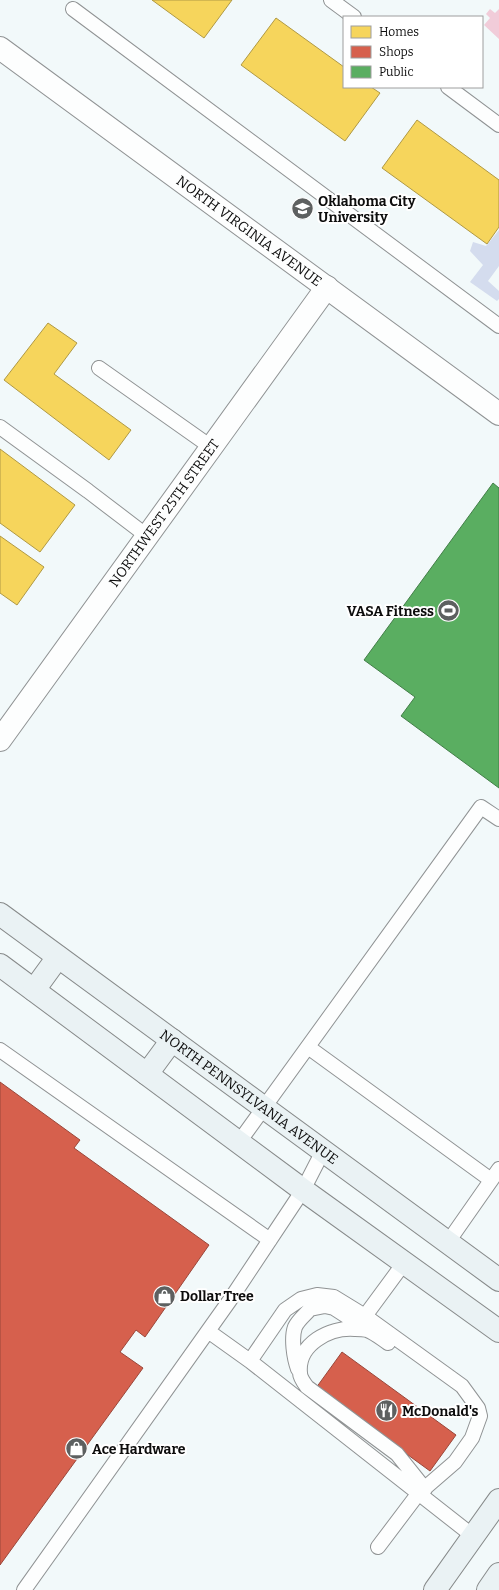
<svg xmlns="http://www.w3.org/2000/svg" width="499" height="1590" font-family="Bitter,serif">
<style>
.green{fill:#d4dcee}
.water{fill:#f1ccd9}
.homes{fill:#f6d55c;stroke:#b09944}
.shops{fill:#d6604d;stroke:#9a473a}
.public{fill:#5aae61;stroke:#437e48}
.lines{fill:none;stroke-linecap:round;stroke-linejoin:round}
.service-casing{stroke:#909394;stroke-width:16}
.minor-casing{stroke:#909394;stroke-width:24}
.secondary-casing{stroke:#878a8a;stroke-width:24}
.service{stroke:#fdfefe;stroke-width:14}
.minor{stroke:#fdfefe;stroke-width:22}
.secondary{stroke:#eaf2f4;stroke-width:22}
.labels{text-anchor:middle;stroke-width:4;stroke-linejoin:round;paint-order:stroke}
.poi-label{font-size:14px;font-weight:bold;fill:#0d0d0d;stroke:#fff;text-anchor:start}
.street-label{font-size:14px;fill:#0d0d0d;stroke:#fff}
</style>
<rect width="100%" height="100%" fill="#f2f9fa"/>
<!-- green -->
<path class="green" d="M499,230v36l-11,15 11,10v8l-2,2 -27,-19 13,-17 -13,-14 3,-9 13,4z"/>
<!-- water -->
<path class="water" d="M490,9l5,4 4,-4v30l-15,-14 6,-7 -4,-4z"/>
<!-- homes -->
<path class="homes" d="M152,0h80l-28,38z
M276,18l68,49v20h27l9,6 -35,48 -104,-76z
M417,120l82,60v47l-12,17 -105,-76z
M48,323l29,20 -23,31 77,56 -22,30 -105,-80z
M0,449l75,56 -35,47 -40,-29z
M0,536l44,31 -27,38 -17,-12z"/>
<!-- shops -->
<path class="shops" d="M0,1082l80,58 -6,8 135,97 -64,92 -9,-7 -16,22 23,16 -143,197z
M342,1352l114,83 -26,36 -114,-83z"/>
<!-- public -->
<path class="public" d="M493,483l6,5v300l-98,-72 14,-19 -51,-37z"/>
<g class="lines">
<defs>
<path id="service" d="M331,0l23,17
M73,9l426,317
M448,87l51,38
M99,368l112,79
M0,427l88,64 59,45
M308,1047l183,133
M0,1050l270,190
M239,1142l242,-335 18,12
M448,1242l51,-73
M365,1316l39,-53
M208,1331l42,30
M388,1343c-6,-4 -13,-10 -21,-13 -3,-1 -8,-1 -12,-1 -25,-2 -58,15 -55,44 0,4 4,10 7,14l90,67 28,35
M298,1369c-4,-11 -7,-31 -3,-42 3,-7 11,-13 15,-18l15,-3 9,2 31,20
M378,1547l40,-53 37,-32 17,-24 8,-22 -2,-8 -16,-22 -97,-70 -31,-19 -17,-2 -16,4 -16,11 -35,51 223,175
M24,1590l206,-290 73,-110 20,-39"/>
<g id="minor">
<path id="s1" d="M0,48l499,366"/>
<path id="s2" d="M0,740l327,-453"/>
</g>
<g id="secondary">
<path id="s3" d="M0,914l499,366"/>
<path d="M0,965l303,225 196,141"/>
<path d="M34,990l24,-33"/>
<path d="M147,1074l25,-34"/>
<path d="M435,1590l64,-90"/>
<path d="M488,1590l11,-16"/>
</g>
</defs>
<!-- service casing -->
<use href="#service" class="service-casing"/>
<!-- minor casing -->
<use href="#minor" class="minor-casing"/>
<!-- secondary casing -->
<use href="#secondary" class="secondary-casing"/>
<!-- service -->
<use href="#service" class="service"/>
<!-- minor -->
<use href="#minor" class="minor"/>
<!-- secondary -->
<use href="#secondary" class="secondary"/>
</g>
<!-- icons -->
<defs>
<symbol id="university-disc" viewBox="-11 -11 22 22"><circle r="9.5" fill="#5d6060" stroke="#fff"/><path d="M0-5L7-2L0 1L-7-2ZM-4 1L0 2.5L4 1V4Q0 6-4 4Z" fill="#fff"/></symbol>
<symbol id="stadium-disc" viewBox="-11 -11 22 22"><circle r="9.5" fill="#5d6060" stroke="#fff"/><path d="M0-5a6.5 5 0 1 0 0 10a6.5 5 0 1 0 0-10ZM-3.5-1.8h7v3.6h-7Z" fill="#fff"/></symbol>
<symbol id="shop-disc" viewBox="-11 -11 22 22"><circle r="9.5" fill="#5d6060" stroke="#fff"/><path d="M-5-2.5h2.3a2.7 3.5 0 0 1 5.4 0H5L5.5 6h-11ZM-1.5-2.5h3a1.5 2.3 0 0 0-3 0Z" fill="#fff"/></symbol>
<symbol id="restaurant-disc" viewBox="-11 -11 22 22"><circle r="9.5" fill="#5d6060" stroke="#fff"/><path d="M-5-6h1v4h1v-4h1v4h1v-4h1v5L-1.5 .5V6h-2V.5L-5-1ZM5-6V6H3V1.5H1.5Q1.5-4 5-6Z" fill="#fff"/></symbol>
</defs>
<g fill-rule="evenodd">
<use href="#university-disc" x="290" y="196" width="25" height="25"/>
<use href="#stadium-disc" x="436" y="598" width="25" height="25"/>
<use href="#shop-disc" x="152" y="1284" width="25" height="25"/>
<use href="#restaurant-disc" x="374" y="1398" width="25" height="25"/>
<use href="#shop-disc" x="64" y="1436" width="25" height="25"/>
</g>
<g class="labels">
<!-- poi labels -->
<g class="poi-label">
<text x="318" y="206">Oklahoma City<tspan x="318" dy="16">University</tspan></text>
<text x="434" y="616" text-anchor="end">VASA Fitness</text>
<text x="180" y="1301">Dollar Tree</text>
<text x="402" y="1416">McDonald's</text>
<text x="92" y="1454">Ace Hardware</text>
</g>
<!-- street labels -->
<g class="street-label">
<text dy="5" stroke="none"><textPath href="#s1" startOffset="309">NORTH VIRGINIA AVENUE</textPath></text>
<text dy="5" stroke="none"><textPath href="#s2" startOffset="280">NORTHWEST 25TH STREET</textPath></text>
<text dy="5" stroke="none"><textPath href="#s3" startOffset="309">NORTH PENNSYLVANIA AVENUE</textPath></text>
</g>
</g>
<!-- legend -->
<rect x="343" y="16" width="140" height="72" fill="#ffffff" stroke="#9e9e9e"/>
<rect x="351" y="26" width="20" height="12" fill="#f6d55c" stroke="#9e9e9e"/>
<text x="379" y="36" font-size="12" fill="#0d0d0d">Homes</text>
<rect x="351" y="46" width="20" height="12" fill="#d6604d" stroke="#9e9e9e"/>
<text x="379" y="56" font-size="12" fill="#0d0d0d">Shops</text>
<rect x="351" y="66" width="20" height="12" fill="#5aae61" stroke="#9e9e9e"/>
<text x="379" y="76" font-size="12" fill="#0d0d0d">Public</text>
</svg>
